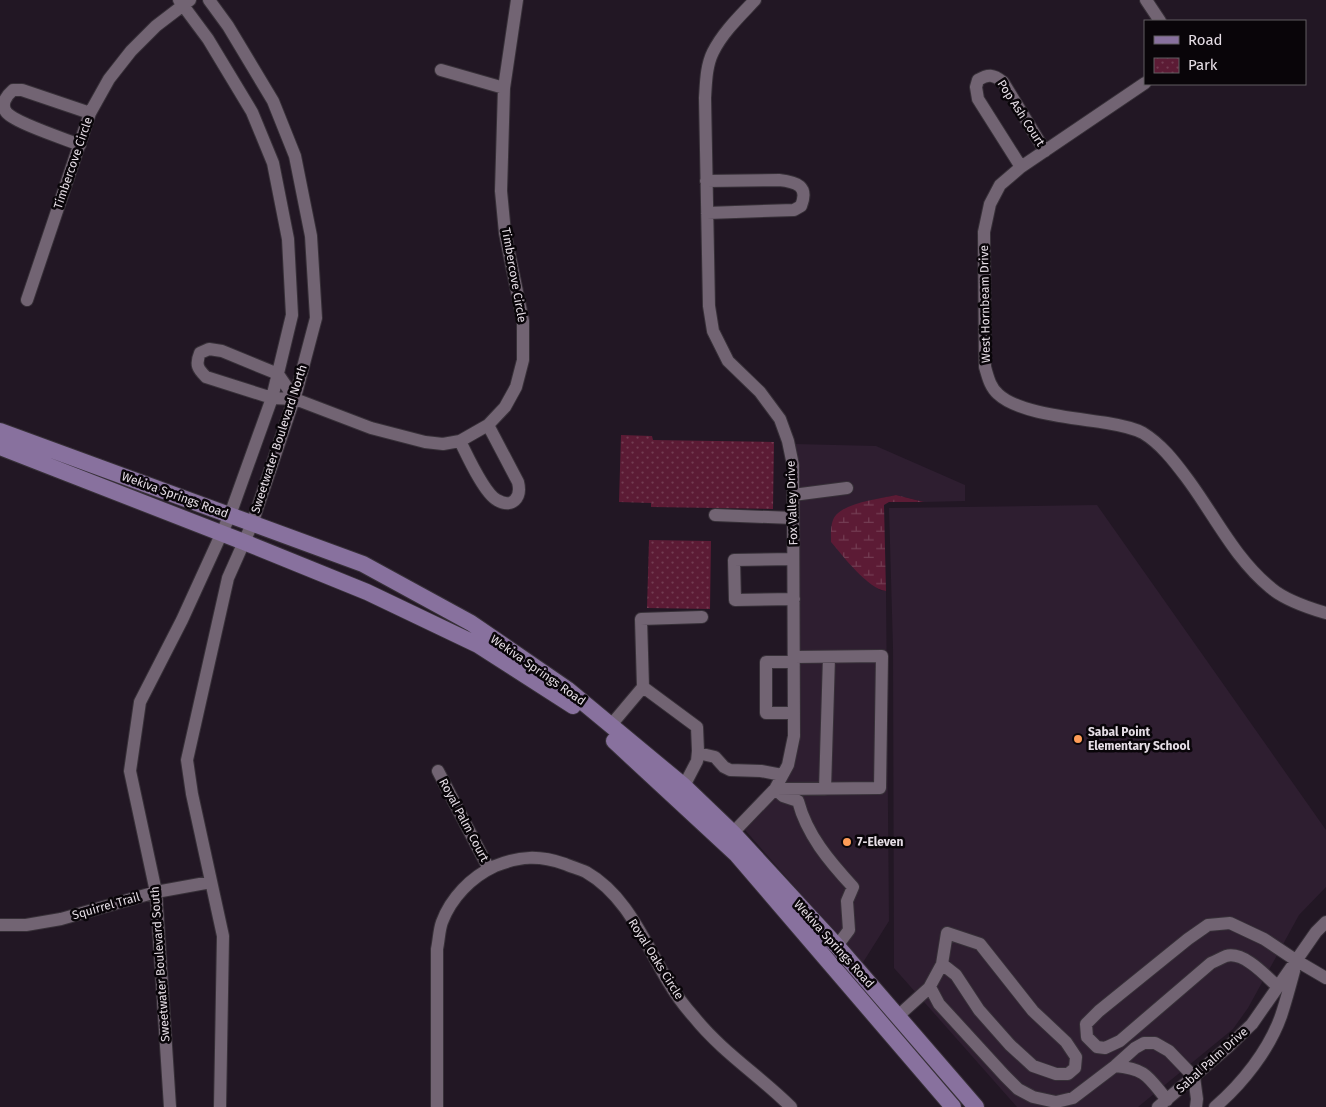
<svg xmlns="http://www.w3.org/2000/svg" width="1326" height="1107" font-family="'Fira Sans',sans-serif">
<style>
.built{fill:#2e1e30}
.wetland{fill:url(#wetland-marsh)}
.park{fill:url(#park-dots)}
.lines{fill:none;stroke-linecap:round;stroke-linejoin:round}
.minor-casing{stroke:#373038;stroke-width:14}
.major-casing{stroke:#373038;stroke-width:18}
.minor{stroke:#726473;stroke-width:12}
.major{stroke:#88719e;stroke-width:16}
.poi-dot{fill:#fe9c57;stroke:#090509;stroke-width:2}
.labels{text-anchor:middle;stroke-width:5;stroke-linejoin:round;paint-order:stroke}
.street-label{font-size:12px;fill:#e6dee6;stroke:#090509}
.poi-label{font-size:12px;font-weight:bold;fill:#e6dee6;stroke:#090509;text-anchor:start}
</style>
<defs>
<pattern id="wetland-marsh" width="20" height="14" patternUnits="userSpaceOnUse" patternTransform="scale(1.25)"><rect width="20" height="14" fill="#5c1b35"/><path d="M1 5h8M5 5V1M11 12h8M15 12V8" fill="none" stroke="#733c52"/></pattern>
<pattern id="park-dots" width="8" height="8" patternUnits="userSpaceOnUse" patternTransform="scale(1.25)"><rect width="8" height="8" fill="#5c1b35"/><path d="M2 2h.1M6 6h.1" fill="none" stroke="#733c52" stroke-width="1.8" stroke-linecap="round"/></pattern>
</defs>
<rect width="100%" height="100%" fill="#221724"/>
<!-- built -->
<path class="built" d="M795,444l81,2 89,39v16l-41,1 -28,-7 -32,7 -21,54 21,22 16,12 6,1 3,330 -27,43 -117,-134 36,-38 12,-25 7,-29 -1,-273z
M1097,505l229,325v57l-27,28 -51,93 -15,21 -95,78h-121l-123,-139 -1,-320 -4,-140z"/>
<!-- wetland -->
<path class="wetland" d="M896,495l28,7h-35l-5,3 2,86c-18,-2 -43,-35 -55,-49 0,-9 -1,-20 5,-27 12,-13 43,-16 60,-20z"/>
<!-- park -->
<path class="park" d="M621,435l31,1 1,4 121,2 -1,67 -122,-2v-4l-32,-1z
M649,540l62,1 -1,68 -63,-1z"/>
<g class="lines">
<defs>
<path id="minor" d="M209,0l19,26 45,75 22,55 16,80 5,82 -19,72 -45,134 -24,54 -41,182 5,34 31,142 -3,171
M1146,0l14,21
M441,70l63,18
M1145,83l-124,84 -21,18 -10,19 -6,28 1,135c3,10 5,20 13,27 21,20 79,24 109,29 12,2 25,4 36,10 18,11 31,28 43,44 28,37 48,81 85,111 14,12 38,20 55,25
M80,145c-15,-6 -64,-22 -73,-32 -7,-8 -1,-17 6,-23h9l68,23
M1021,167l-43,-68 -2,-12 2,-7c10,-6 15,-6 25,2l42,69
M706,181l73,-1c18,2 30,6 22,26l-7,4 -87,3
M27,300l63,-187 19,-34 22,-28 25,-25 34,-26
M295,399l-17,-25 -56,-23 -13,-2 -9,4c-5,12 -2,16 6,24l66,21 23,1 76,29 54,14 18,2 17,-3 28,-16 17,-18 11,-20 7,-27v-39l-18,-88 -4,-42 3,-103 13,-88
M460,441c7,14 24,52 37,59 15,9 25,-2 21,-18l-30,-57
M793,495l54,-7
M715,515l78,3
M793,559l-59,1 1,40 59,-1
M794,662h-28v51h28
M643,687l54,40 1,24 -1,10 -13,25
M611,725l32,-38 -2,-68 61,-2
M698,753l17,4 9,10 6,3 31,1 21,4
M438,771l51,98
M775,789l105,-1 2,-132 -88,1
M775,789l8,7 15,5c9,34 31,60 55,86l-6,14 2,29 -12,16
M825,789l4,-132
M726,840l49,-51 13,-24 6,-29 -1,-271 -5,-24 -8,-22 -20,-27 -32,-31 -15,-30 -4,-25 -4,-208c1,-15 1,-32 8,-46 10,-20 27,-36 42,-52
M0,925h26l35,-6 95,-27 55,-10
M930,987l9,17 66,72 13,13 15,8 23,5 17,-4 42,-32 20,-18 9,-5h11l14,8 25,26 3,22 -1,8
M1278,987c-12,-11 -34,-36 -52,-31 -5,2 -10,5 -15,7l-91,78 -15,7 -8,-1 -10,-10 -1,-13 13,-13 89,-72 20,-14 22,-2 34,16 33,22 29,17
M898,1016l31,-28 13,-24 5,-31 33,11 53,67 33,31 10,15 -1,11 -7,6h-12l-23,-8 -23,-21 -31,-35 -23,-35 -14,-11
M1115,1066c32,3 33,11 52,34
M170,1107l-14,-215 -26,-121 10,-69 42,-82 48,-105 42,-117 20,-83 -4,-76 -15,-76 -21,-51 -44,-73 -29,-39
M437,1107v-158c2,-9 2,-19 5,-27 9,-24 29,-45 53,-56 25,-10 44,-11 70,-2 7,3 15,5 21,8 42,24 59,72 83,111 7,12 16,24 25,34 28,35 66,59 97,90
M1158,1107l70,-60 24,-23 64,-92 10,-10
M1215,1107c27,-23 54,-57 66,-91 5,-15 9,-30 13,-45"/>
<path id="major" d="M0,431l363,133 108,59 96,66 117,97 49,47 104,113 139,161
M0,447l244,95 123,50 111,53 95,61
M614,741l123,114 216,252"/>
</defs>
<!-- minor casing -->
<use href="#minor" class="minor-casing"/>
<!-- major casing -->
<use href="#major" class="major-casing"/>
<!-- minor -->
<use href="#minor" class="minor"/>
<!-- major -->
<use href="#major" class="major"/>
</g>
<!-- markers -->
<g class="poi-dot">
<circle cx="1078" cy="739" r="5"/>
<circle cx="847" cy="842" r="5"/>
</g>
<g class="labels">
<!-- street labels -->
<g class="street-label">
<text transform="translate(1021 113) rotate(57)" y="4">Pop Ash Court</text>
<text transform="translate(73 163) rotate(-71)" y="4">Timbercove Circle</text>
<text transform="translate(514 275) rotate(80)" y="4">Timbercove Circle</text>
<text transform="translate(985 304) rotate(-91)" y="4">West Hornbeam Drive</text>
<text transform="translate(279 439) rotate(-72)" y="4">Sweetwater Boulevard North</text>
<text transform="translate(175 495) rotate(20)" y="4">Wekiva Springs Road</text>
<text transform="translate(792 503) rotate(-92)" y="4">Fox Valley Drive</text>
<text transform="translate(538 670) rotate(35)" y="4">Wekiva Springs Road</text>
<text transform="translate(464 820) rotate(62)" y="4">Royal Palm Court</text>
<text transform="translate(106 906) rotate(-16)" y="4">Squirrel Trail</text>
<text transform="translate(834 944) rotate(48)" y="4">Wekiva Springs Road</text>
<text transform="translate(656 959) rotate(58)" y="4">Royal Oaks Circle</text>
<text transform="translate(160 964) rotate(-94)" y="4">Sweetwater Boulevard South</text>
<text transform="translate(1212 1060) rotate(-42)" y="4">Sabal Palm Drive</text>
</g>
<!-- poi labels -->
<g class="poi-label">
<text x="1088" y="736">Sabal Point<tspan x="1088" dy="14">Elementary School</tspan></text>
<text x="857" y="846">7-Eleven</text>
</g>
</g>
<!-- legend -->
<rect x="1144" y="20" width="162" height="65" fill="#090509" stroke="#615c61"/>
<rect x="1154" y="36" width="25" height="8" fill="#88719e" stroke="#615c61"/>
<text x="1188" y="45" font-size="15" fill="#e6dee6">Road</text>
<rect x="1154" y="58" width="25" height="15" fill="url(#park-dots)" stroke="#615c61"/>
<text x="1188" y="70" font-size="15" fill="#e6dee6">Park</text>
</svg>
